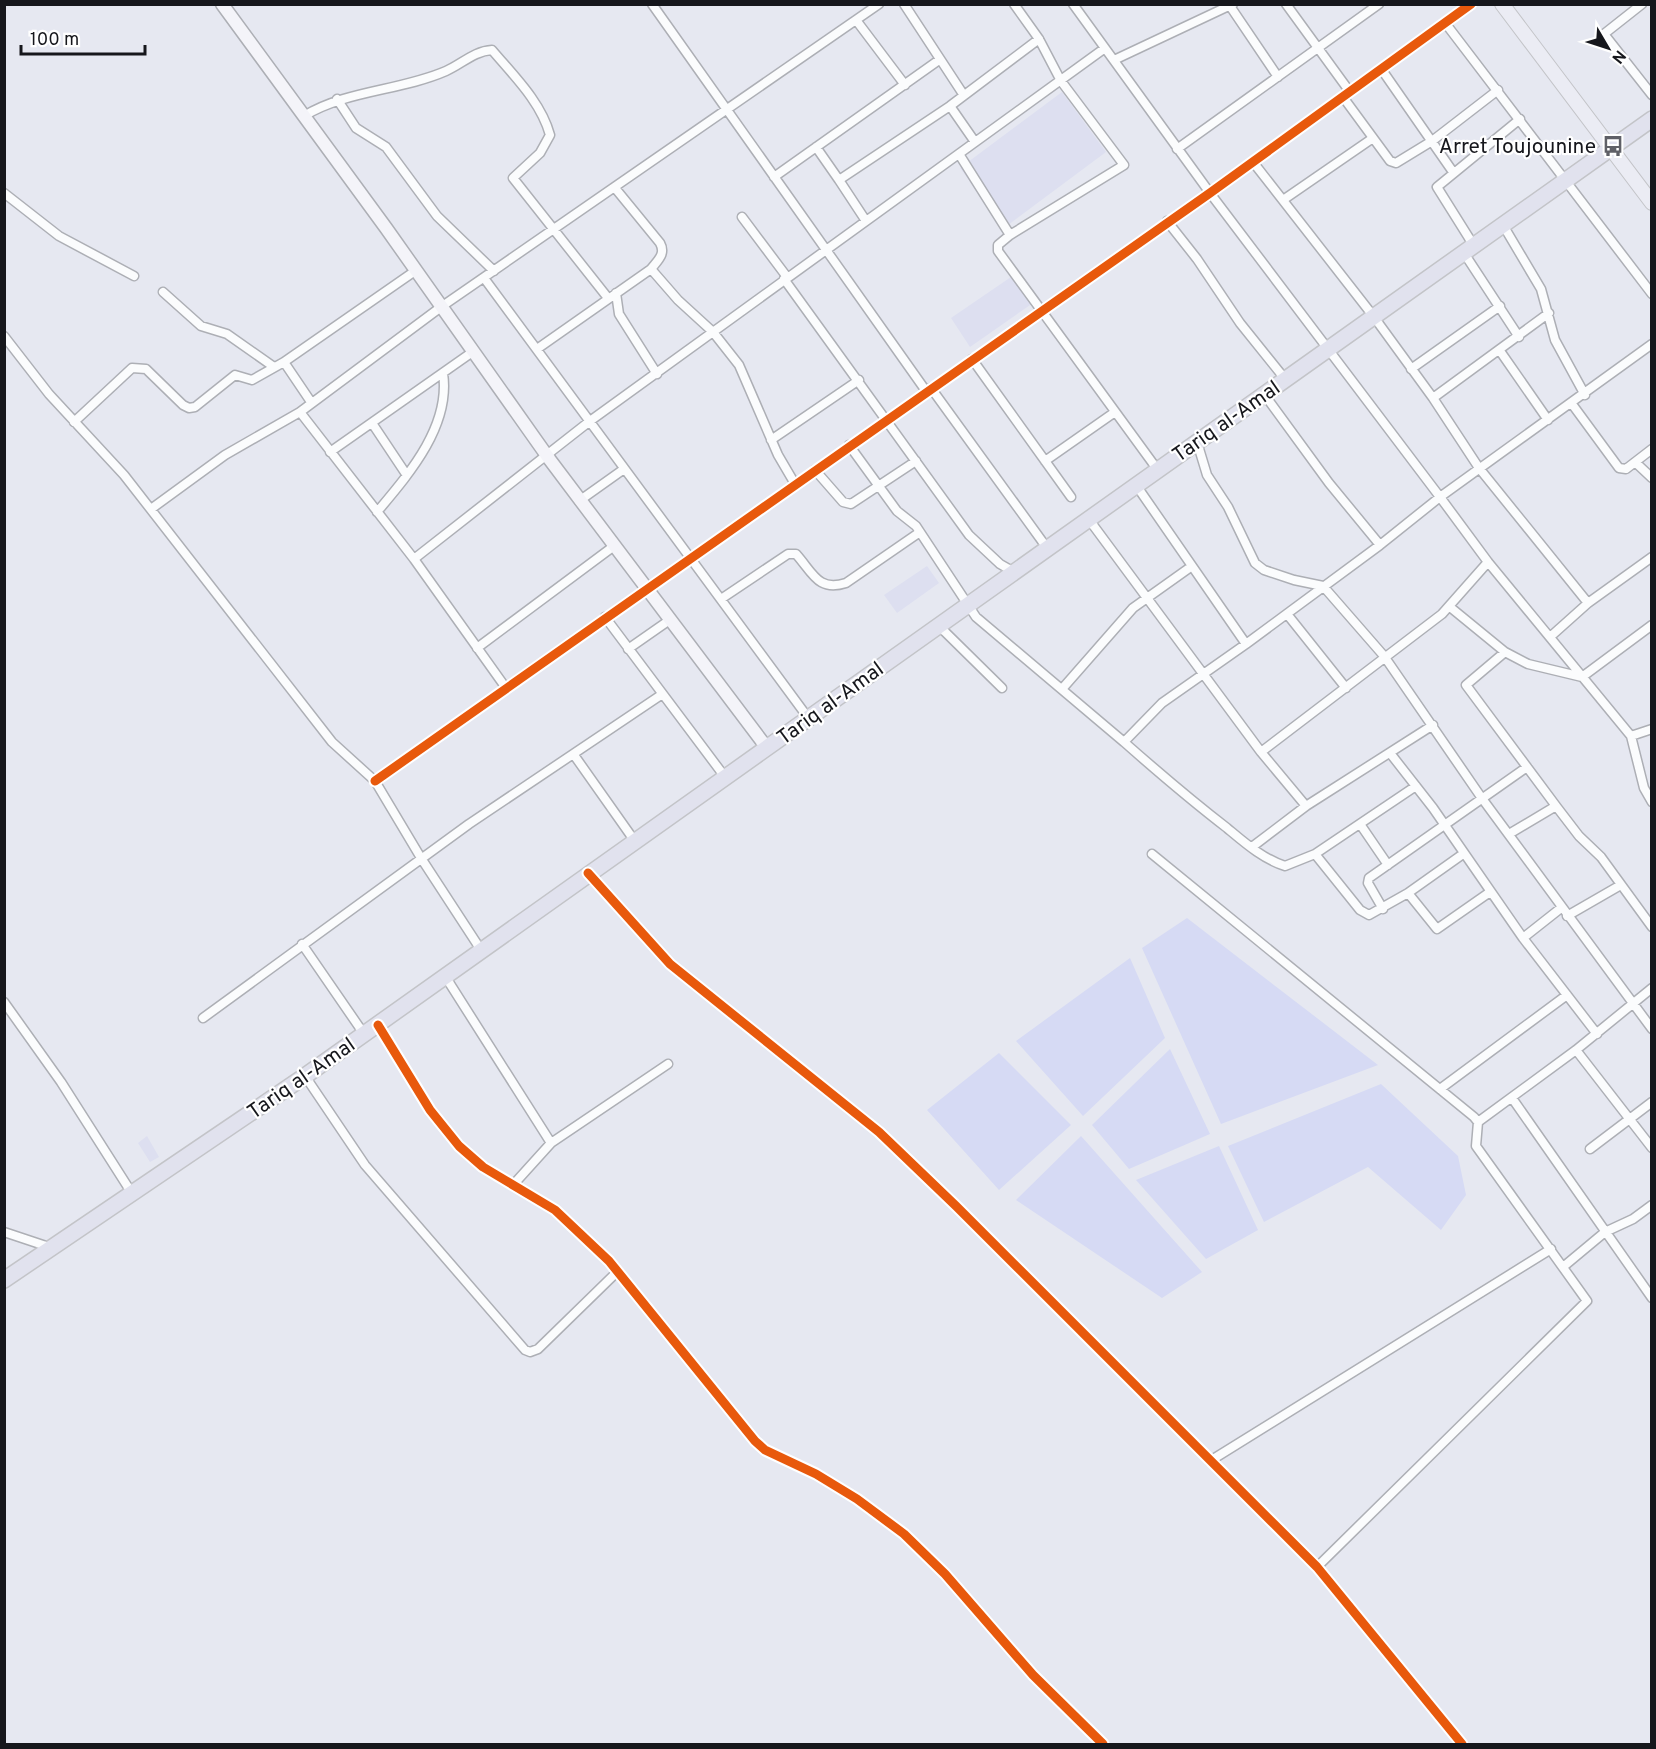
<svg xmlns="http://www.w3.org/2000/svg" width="1656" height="1749" font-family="Overpass,sans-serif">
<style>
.built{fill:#dddff0}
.green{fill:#d6daf4}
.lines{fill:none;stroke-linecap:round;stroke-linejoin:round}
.street-casing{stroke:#adafb5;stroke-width:11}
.secondary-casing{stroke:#adafb5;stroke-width:15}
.primary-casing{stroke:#c3c4c8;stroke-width:16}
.highway-casing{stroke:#c3c4c8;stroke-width:18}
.street{stroke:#fbfcfd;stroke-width:8}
.secondary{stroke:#f4f4f9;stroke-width:12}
.primary{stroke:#ebecf4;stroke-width:14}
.highway{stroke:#e1e2ee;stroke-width:15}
.cycleway-casing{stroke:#fff;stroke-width:13}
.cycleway{stroke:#e8590c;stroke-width:9}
.labels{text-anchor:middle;stroke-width:4.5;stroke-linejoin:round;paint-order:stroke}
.poi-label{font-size:21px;fill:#16171c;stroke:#fff;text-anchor:end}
.street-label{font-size:21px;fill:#16171c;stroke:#fff}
</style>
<rect width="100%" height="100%" fill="#e6e8f1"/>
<!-- built -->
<path class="built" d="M1062,92l44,60 -102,76 -44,-60z
M1011,277l22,26 -63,44 -19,-29z
M927,566l12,17 -42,30 -13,-18z
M147,1136l12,21 -9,5 -12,-19z"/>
<!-- green -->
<path class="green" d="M1187,918l191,147 -157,59 -79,-176z
M1130,958l35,80 -82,78 -67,-75z
M1170,1049l40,85 -81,35 -37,-44z
M999,1053l72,72 -72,65 -72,-80z
M1381,1084l77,72 8,39 -25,35 -73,-63 -104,55 -36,-76z
M1081,1136l121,136 -40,26 -146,-98z
M1219,1146l39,84 -52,29 -70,-79z"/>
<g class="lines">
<defs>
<path id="street" d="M652,4l274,387
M904,4l59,90
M1014,4l25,35 22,42 63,84 -114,70 -12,10v6l159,218
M1073,4l137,189 230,304 212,-153
M1286,4l64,88
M1642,4l-38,30 48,61
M1230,6l48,71
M856,20l49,65
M1446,24l206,270
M1114,60l119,-56
M1382,70l71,102
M1343,97l47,64 6,2 36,-22 66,-51
M337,99l19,29 30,19 51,69 57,55
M950,106l25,36
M304,116c43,-26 96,-25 142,-45 16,-7 28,-20 46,-21 22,26 49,52 58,85l-10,18 -27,25 95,120
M816,147l23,33 111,-74 89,-67
M1177,149l202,-145
M959,154l51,81
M1253,162l121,155 59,81 46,70 109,135
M774,177l165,-117
M839,180l27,41
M4,193l55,43 75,40
M1283,200l90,-62
M742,217l45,60
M1167,221l30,38 43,64 45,56
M1503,225l38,64 14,51 30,55
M1474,246l-37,-59 83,-68
M1464,253l55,84
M651,269l27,31 35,32 26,33 39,90 17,29
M484,278l325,441
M784,279l185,256 31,29 14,8
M163,292l38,34 26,8 47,33
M616,293l3,21 38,60
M4,336l45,58 75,81 208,267 43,39 46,77 60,92
M537,349l114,-80c7,-9 15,-15 9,-26l-45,-55
M1500,351l48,69
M972,359l99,138
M284,362l27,40
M1411,369l89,-63
M931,388l116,160
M1264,394l65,89 51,62
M1433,398l116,-85
M1572,404l47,64 7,1 26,-20
M74,422l58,-54 14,1 37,36 6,3 6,-1 40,-32 17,5 32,-18 131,-91
M372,423l34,51
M771,440l88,-60
M1197,442l10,33 21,32 27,56 9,7 30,10 29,6 61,70 97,141 171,232
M849,445l48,66 19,15 60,91 148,125 38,-39 84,-59
M330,452l141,-99
M1045,461l70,-49
M1635,462l17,16
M815,470l28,32 8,2 65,-43
M1136,485l110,159 134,-99 60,-48 48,65 143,174
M579,501l45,-32
M151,509l74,-54 75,-43
M377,512c32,-38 74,-86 66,-139
M1093,525l168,227 45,54 127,-81
M414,559l-114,-147 141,-105 438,-303
M721,599l67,-45h8c17,19 22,38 50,29l74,-51
M1450,607l55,45 23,12 54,13 70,-52
M1287,614l59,74
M605,617l120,160
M938,625l64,63
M1550,637l38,-34 64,-46
M477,648l137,-102
M628,649l43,-30
M1505,652l-39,33 90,121
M506,688l-92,-129 176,-138 515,-373
M1062,689l71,-81 59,-42
M1652,729l-21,7 13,52 8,14
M1124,742c34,30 68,59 103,86 18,15 36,31 58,38l30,-12 101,-68
M1261,752l181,-138 46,-52
M1390,753l43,55 90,130 74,96
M574,755l60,85
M375,781l835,-588 261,-189
M1360,824l28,41
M1509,834l47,-28 23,30 22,21 51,70
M1252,847l54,-41
M1152,854l322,263 4,5 -2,24 111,155 -270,266
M1315,854l45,56 9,5 39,-22 55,-39
M588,873l82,91 209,168 77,74 361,361 145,177
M1408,893l29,36 53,-37
M1383,909l-15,-26 1,-5 158,-111
M1567,916l52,-30
M1523,938l38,-30
M302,944l62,90
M445,976l106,167
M4,1002l57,80 72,113
M203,1018l266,-194 192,-129
M378,1025l52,85 29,36 24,21 72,43 54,51 146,180 10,9 51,24 41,25 47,35 41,40 88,101 70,69
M1576,1050l76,98
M305,1076l60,89 160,185 5,2 8,-3 80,-78
M1440,1089l127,-94
M1512,1098l140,200
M1478,1122l98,-72 76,-62
M1590,1149l62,-47
M513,1185l38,-42 117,-79
M4,1232l48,16
M1563,1267l42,-35 28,-13 19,-14
M1210,1461l341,-212"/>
<path id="secondary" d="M222,4l164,224 164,232 217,288"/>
<path id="primary" d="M1502,4l150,199"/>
<path id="highway" d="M4,1280l301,-204 1347,-957"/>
</defs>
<!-- street casing -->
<use href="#street" class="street-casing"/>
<!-- secondary casing -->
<use href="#secondary" class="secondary-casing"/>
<!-- primary casing -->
<use href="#primary" class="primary-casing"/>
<!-- highway casing -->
<use href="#highway" class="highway-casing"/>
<!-- street -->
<use href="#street" class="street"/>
<!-- secondary -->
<use href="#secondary" class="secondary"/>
<!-- primary -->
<use href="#primary" class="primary"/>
<!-- highway -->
<use href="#highway" class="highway"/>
<defs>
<path id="cycleway" d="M375,781l835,-588 261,-189
M588,873l82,91 209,168 77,74 361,361 145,177
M378,1025l52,85 29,36 24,21 72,43 54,51 146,180 10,9 51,24 41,25 47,35 41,40 88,101 70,69"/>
</defs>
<!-- cycleway casing -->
<use href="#cycleway" class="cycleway-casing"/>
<!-- cycleway -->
<use href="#cycleway" class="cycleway"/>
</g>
<!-- icons -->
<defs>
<symbol id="bus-bare" viewBox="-9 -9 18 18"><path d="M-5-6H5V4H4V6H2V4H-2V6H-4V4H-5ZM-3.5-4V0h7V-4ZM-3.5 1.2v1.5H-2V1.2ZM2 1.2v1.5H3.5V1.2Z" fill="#5f6067" stroke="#fff" stroke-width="2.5" paint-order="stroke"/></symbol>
</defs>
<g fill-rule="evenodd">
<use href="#bus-bare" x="1598" y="131" width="30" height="30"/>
</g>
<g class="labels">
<!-- poi labels -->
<g class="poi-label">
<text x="1596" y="153">Arret Toujounine</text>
</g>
<!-- street labels -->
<g class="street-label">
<text transform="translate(1226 421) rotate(-35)" y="7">Tariq al-Amal</text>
<text transform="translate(830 703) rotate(-36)" y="7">Tariq al-Amal</text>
<text transform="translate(301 1078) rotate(-35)" y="7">Tariq al-Amal</text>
</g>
</g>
<!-- border -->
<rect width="1656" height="1749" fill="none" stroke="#16171c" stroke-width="12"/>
<!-- north arrow -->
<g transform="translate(1608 48) rotate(129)" stroke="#ffffff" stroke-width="4.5" paint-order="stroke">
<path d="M0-4.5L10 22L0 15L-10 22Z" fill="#16171c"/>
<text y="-9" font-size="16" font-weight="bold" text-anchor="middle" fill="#16171c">N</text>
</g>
<!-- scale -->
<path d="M21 45v9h124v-9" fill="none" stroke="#16171c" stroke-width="3"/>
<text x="30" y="45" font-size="18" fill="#16171c" stroke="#ffffff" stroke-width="4.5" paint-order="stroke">100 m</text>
</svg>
